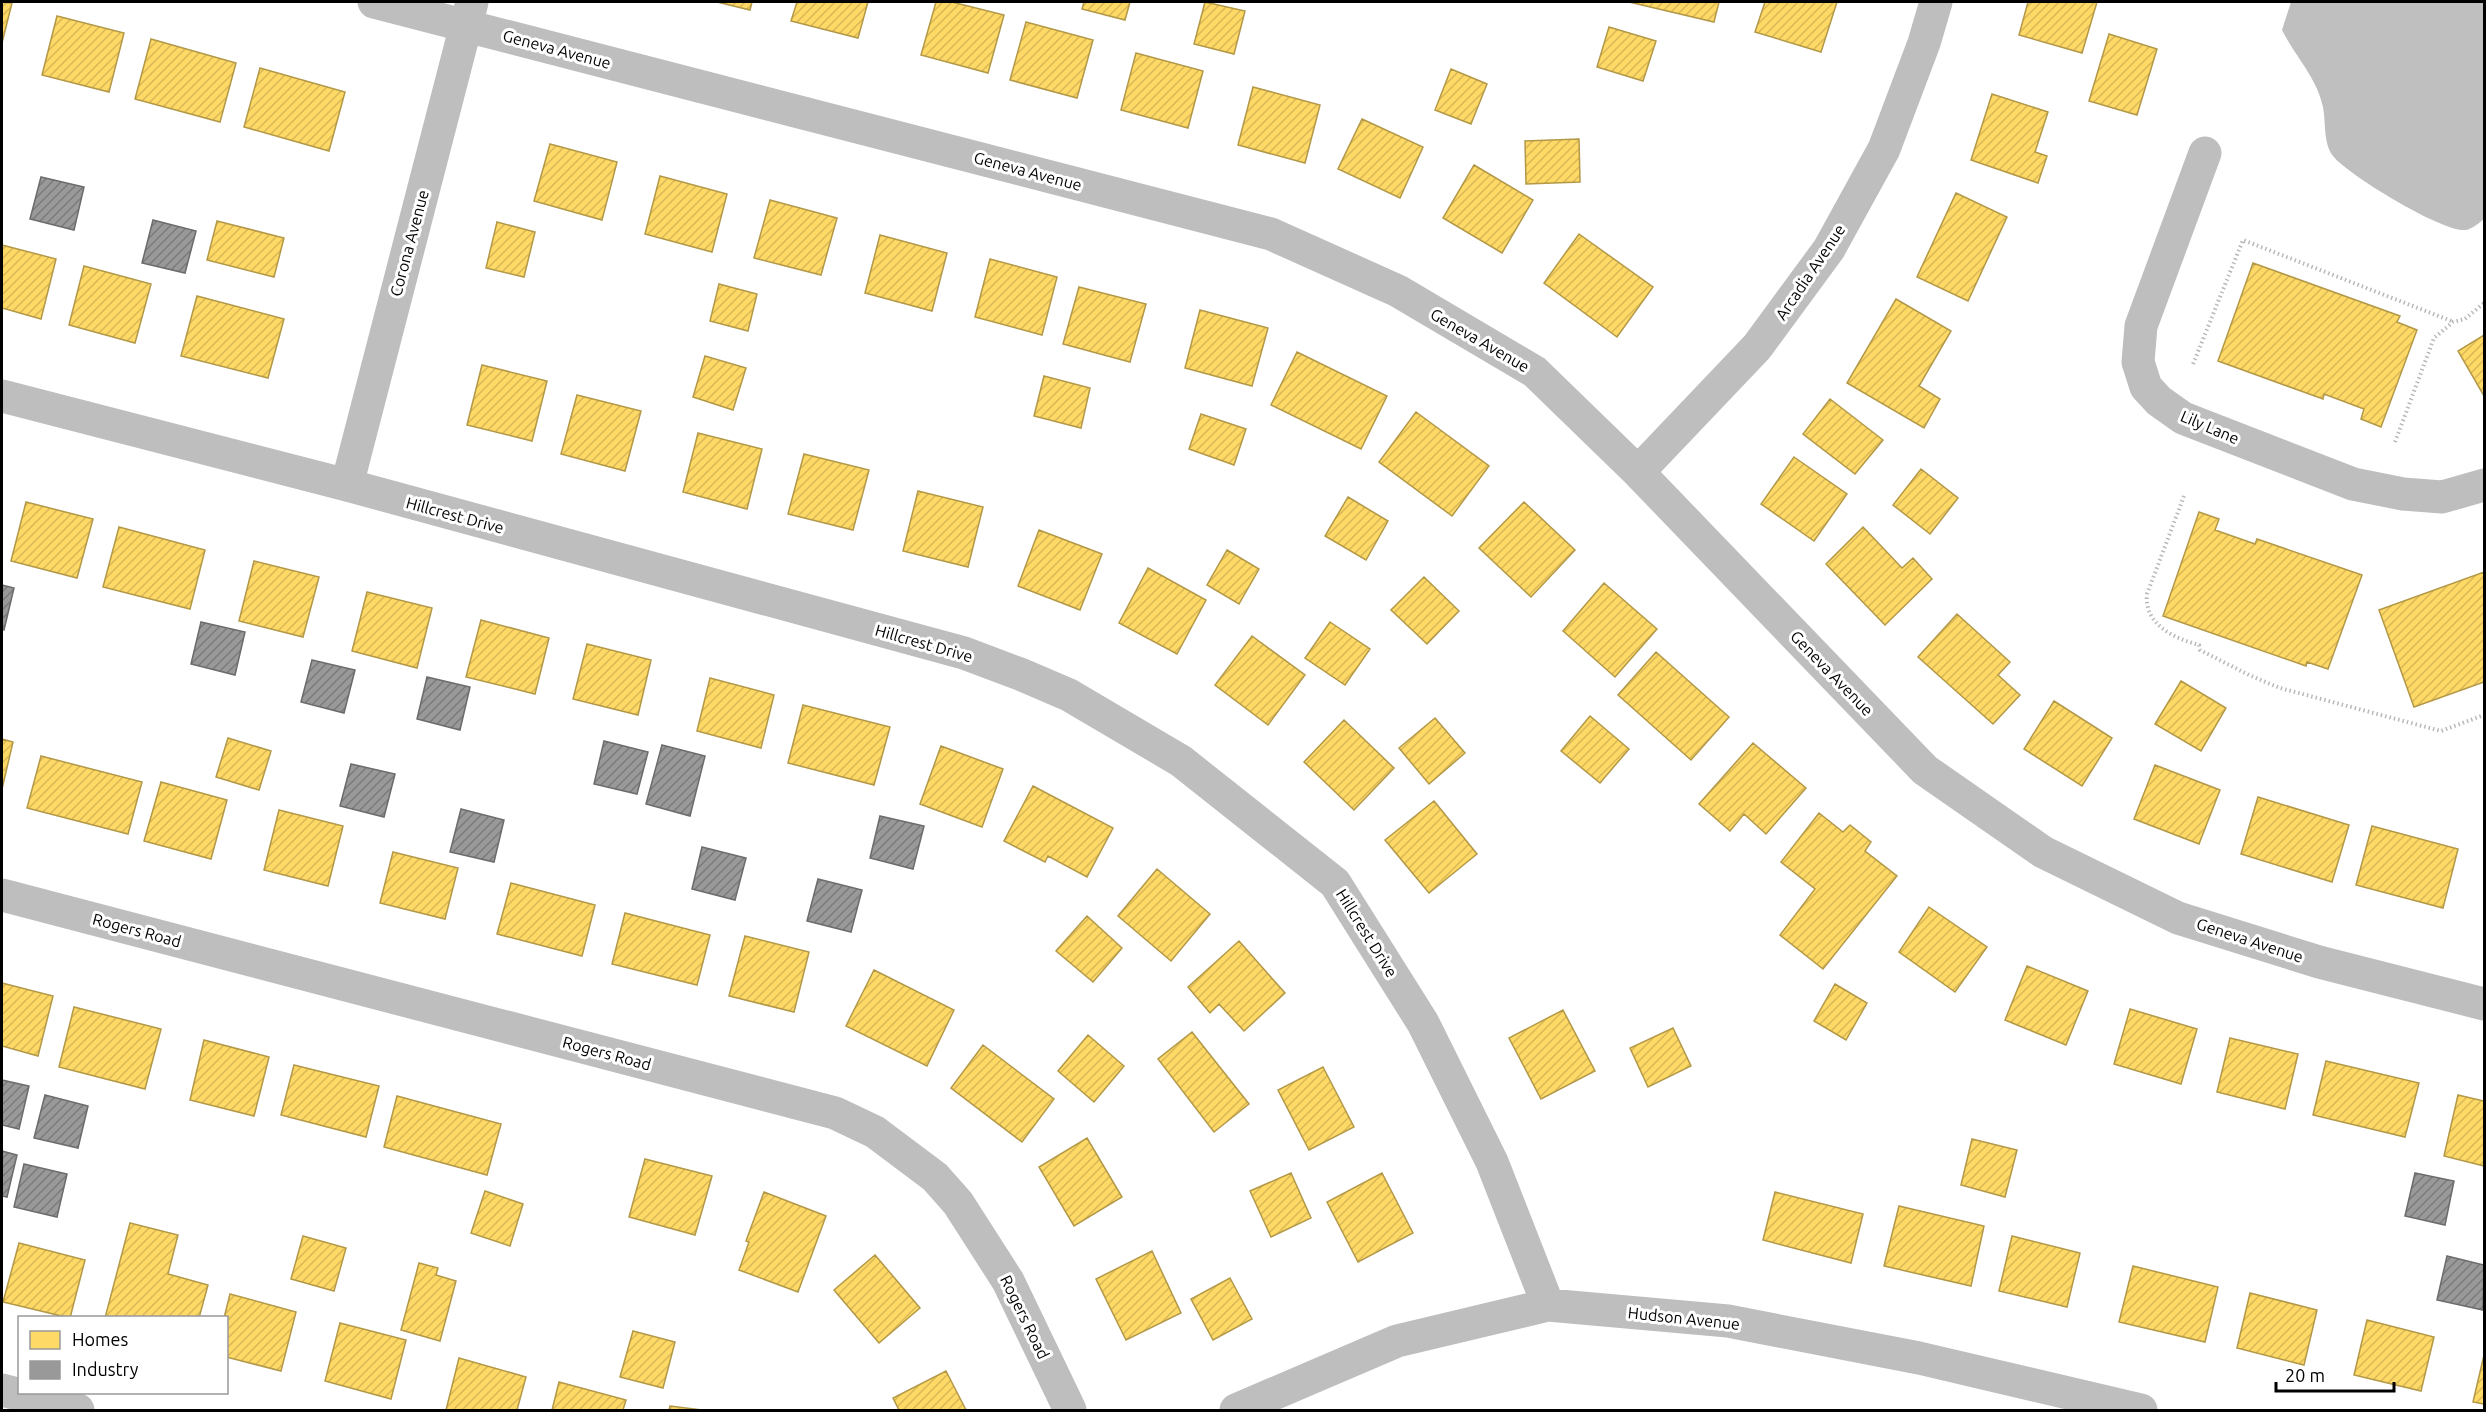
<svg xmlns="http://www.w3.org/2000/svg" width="2486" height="1412" font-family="Ubuntu,sans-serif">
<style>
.water{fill:#bfbfbf}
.homes{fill:url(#homes-hatch);stroke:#b29847;stroke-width:1.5}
.industry{fill:url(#industry-hatch);stroke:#6b6b6b;stroke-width:1.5}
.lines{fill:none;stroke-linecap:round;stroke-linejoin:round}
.path{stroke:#b9b9b9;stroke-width:4;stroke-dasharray:1.5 3;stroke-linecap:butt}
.street{stroke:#bebebe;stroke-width:33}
.labels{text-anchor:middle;stroke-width:6;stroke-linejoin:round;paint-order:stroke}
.street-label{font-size:16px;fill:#000;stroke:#fff}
</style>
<defs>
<pattern id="homes-hatch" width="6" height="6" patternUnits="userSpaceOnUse" patternTransform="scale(1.5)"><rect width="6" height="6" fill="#ffd966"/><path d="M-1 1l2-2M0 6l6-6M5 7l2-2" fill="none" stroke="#d9b857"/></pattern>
<pattern id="industry-hatch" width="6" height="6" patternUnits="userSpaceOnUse" patternTransform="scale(1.5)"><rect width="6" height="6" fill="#999"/><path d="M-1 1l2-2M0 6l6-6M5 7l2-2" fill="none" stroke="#7a7a7a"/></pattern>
</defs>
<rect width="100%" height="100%" fill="#fff"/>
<!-- water -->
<path class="water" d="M2291,2h193v217c-5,4 -13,11 -19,11 -23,2 -117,-55 -132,-74 -10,-13 -7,-34 -10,-49 -6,-29 -28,-51 -41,-77z"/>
<!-- homes -->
<path class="homes" d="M2,2l10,1 -10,40z
M717,2h35l-2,8z
M797,2h71l-10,36 -67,-17z
M936,2h16l52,13 -16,58 -67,-18z
M1084,2h46l-5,18 -43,-11z
M1205,2l40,9 -11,43 -40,-10z
M1629,2h90l-5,20z
M1765,2h72l-16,50 -66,-20z
M2028,2h69l-15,51 -63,-18z
M57,16l67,17 -15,59 -67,-17z
M1026,22l67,18 -16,58 -67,-18z
M1609,27l47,14 -13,40 -46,-14z
M2109,34l48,15 -20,66 -48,-14z
M151,39l85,24 -16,59 -85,-23z
M1136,53l67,18 -15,57 -67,-18z
M260,68l85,24 -16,59 -85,-24z
M1451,69l36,15 -16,40 -36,-14z
M1253,87l67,18 -15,58 -67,-18z
M1992,94l56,18 -13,40 12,4 -9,27 -67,-23z
M1362,119l61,28 -23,51 -62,-29z
M1579,139l1,43 -54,2 -1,-43z
M550,144l67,18 -15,58 -68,-19z
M1474,165l59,35 -31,53 -59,-35z
M660,176l67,18 -15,58 -67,-18z
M1956,193l51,24 -39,84 -51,-24z
M770,200l67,18 -16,57 -67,-17z
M217,221l67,17 -10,39 -67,-17z
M497,222l38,10 -11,45 -38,-9z
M1579,234l74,53 -36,50 -73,-54z
M880,235l67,18 -15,58 -67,-18z
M2,245l54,14 -15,60 -39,-11z
M990,259l67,18 -15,58 -67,-18z
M2253,263l147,53 -3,6 20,8 -36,97 -20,-8 3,-10 -40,-15 -1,5 -105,-38z
M84,266l67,18 -16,59 -66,-18z
M719,284l38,10 -9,37 -38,-10z
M1079,287l67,17 -16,58 -67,-18z
M197,296l87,23 -16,59 -87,-22z
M1896,299l55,32 -32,55 21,13 -16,29 -77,-45z
M1200,310l68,18 -16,58 -67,-18z
M2484,335v61l-26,-45z
M1297,352l90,44 -26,53 -90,-44z
M705,356l41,12 -13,42 -40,-13z
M482,365l65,16 -15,60 -65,-16z
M1044,376l46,12 -9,40 -47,-12z
M577,395l64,16 -16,60 -64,-17z
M1830,399l53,41 -28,34 -52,-40z
M1416,412l73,54 -37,50 -73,-54z
M1201,414l45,15 -12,36 -45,-16z
M698,433l64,16 -15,60 -64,-17z
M804,454l65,16 -16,60 -65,-16z
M1794,457l53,37 -33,47 -53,-37z
M1921,469l37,29 -28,36 -37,-29z
M918,491l65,16 -15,60 -65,-16z
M1348,497l40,24 -22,39 -41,-24z
M26,502l67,17 -16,59 -66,-17z
M1524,502l51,48 -44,47 -52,-49z
M2199,512l20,7 -4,11 40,14 2,-5 105,36 -34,94 -21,-7 -1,4 -143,-50z
M119,527l86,23 -15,59 -87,-22z
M1863,527l39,41 11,-10 19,21 -47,46 -59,-61z
M1039,530l63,24 -22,56 -62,-24z
M1227,550l32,19 -20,35 -32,-19z
M254,561l65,16 -16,60 -64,-16z
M1148,568l58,32 -29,54 -58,-31z
M2484,572v110l-70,25 -35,-97z
M1424,577l35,34 -32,33 -36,-34z
M1604,583l53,46 -42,48 -52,-46z
M367,592l65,16 -15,60 -65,-17z
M1957,614l53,48 -12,13 22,20 -27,29 -75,-67z
M481,620l68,18 -14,56 -69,-17z
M1330,622l40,27 -25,36 -40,-27z
M1252,636l53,39 -37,50 -53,-40z
M587,644l64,16 -13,55 -65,-16z
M1656,652l73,65 -38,43 -73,-65z
M710,678l64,17 -13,53 -64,-17z
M2181,681l45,27 -25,43 -46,-27z
M2054,701l58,37 -30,48 -58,-37z
M803,705l87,22 -16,58 -86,-22z
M1590,716l39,33 -29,34 -39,-32z
M1435,718l30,35 -36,31 -30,-36z
M1344,720l50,48 -40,42 -50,-48z
M228,738l43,13 -12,39 -43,-13z
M2,739l11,3 -11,47z
M1753,743l53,45 -40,46 -22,-20 -14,17 -31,-27z
M941,746l62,23 -21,58 -62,-23z
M41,756l101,26 -14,52 -101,-26z
M2155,765l65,25 -21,54 -65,-25z
M161,782l66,18 -16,59 -67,-18z
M1033,786l80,42 -26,49 -39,-21 -3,6 -41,-21z
M2258,797l91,28 -17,57 -91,-28z
M1434,801l43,53 -48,39 -44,-53z
M279,810l64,16 -15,60 -64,-16z
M1819,813l24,19 7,-7 21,17 -6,9 32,25 -74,93 -43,-34 35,-46 -34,-27z
M2372,826l86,23 -15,59 -87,-23z
M393,852l65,16 -13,51 -65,-16z
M1157,869l53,45 -39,47 -53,-45z
M511,883l84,22 -13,51 -85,-22z
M1929,907l58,40 -32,45 -56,-40z
M625,913l85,22 -13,50 -85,-21z
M1087,916l35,32 -29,34 -37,-31z
M745,936l64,16 -15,60 -65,-16z
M1239,941l46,52 -41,38 -25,-27 -9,9 -22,-26z
M2027,966l61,25 -22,54 -61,-25z
M874,970l80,40 -27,56 -81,-40z
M2,983l51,13 -15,60 -36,-10z
M1835,984l32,19 -21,37 -32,-19z
M74,1007l87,22 -16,60 -86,-22z
M2130,1009l67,20 -16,55 -67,-20z
M1563,1010l32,61 -54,28 -32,-61z
M1673,1028l18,38 -43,21 -18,-39z
M1192,1032l57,72 -35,28 -56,-73z
M1088,1035l36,31 -30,36 -36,-31z
M2230,1038l68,16 -13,55 -68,-17z
M204,1040l65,17 -15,59 -64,-16z
M983,1045l71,54 -32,43 -71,-54z
M2326,1061l93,22 -14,54 -92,-22z
M294,1065l85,21 -13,51 -85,-22z
M1323,1067l31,60 -45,23 -31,-60z
M2458,1095l26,6v65l-40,-10z
M397,1096l104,28 -14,51 -103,-28z
M1087,1138l35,59 -48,29 -35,-59z
M1972,1139l45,11 -12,47 -44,-12z
M645,1159l67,17 -17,59 -66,-18z
M1291,1173l20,45 -40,19 -21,-46z
M1382,1173l31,60 -55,29 -31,-60z
M485,1191l38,13 -13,42 -39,-13z
M764,1192l62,24 -28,76 -59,-22 10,-28 -3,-1z
M1775,1192l88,22 -12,49 -88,-23z
M1899,1206l85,20 -13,60 -87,-20z
M130,1223l48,12 -10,39 40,11 -9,33h-94z
M303,1236l43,12 -12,43 -43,-12z
M2012,1236l68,17 -13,54 -68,-16z
M19,1243l66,17 -15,58 -67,-16z
M1152,1251l29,62 -55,27 -30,-61z
M875,1255l45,53 -41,35 -45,-53z
M419,1263l19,5 -2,7 20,6 -16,60 -39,-11z
M2133,1266l85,21 -13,55 -86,-20z
M1230,1278l22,41 -39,21 -22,-41z
M2250,1293l67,17 -13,55 -67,-17z
M230,1294l66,18 -15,59 -55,-14v-39h-2z
M2367,1320l67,17 -13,54 -67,-16z
M340,1323l66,17 -15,59 -66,-18z
M633,1331l42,11 -12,46 -43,-11z
M2484,1355v49l-11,-2z
M459,1358l67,19 -9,33h-71z
M946,1371l20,39h-67l-6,-12z
M559,1382l67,18 -3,10h-71z
M670,1406l32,4h-33z"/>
<!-- industry -->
<path class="industry" d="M41,177l43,10 -10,43 -44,-11z
M153,220l43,11 -11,42 -43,-10z
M2,585l12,3 -10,42 -2,-1z
M201,622l44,10 -10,43 -44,-11z
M312,660l43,10 -11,43 -43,-11z
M427,677l43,10 -10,43 -43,-11z
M604,741l44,11 -11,42 -43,-10z
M662,745l43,11 -15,60 -44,-12z
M351,764l44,10 -11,43 -44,-11z
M461,809l43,11 -10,42 -44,-10z
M880,816l44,10 -11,43 -43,-11z
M702,847l44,11 -11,42 -43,-11z
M818,879l44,11 -11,42 -44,-11z
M2,1080l27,6 -10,43 -17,-4z
M45,1095l43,11 -10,42 -44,-10z
M2,1151l15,4 -10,42 -5,-1z
M24,1164l43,10 -10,43 -43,-10z
M2415,1173l39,8 -9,44 -40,-9z
M2447,1256l37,9 -1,45 -46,-10z"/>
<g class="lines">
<!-- path -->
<path class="path" d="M2193,364l50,-124 211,82
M2395,442l39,-104 19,-16 12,-3 19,-16
M2184,496l-37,98c-3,30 26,44 52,51l1,5 49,25 31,13 161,43 43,-16"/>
<!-- street -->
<path class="street" d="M374,2l897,232 127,57 137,81 103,100 287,298 118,82 135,66 141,44 165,42
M2205,153l-64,173 -3,36 8,25 13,14 24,17 170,66 50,10 39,3 42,-12
M2,396l345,89 617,168 56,21 49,21 112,66 154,122 88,140 69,139 56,143
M1638,472l119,-125 72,-98 55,-100 40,-106 12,-41
M347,485l125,-483
M2,895l833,218 40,19 60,45 23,26 50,78 62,129
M2,1390l76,20
M1236,1410l161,-69 151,-36 180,16 191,37 222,52"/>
</g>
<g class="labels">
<!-- street labels -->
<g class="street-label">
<text transform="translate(557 49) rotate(15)" y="6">Geneva Avenue</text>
<text transform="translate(1028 171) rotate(15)" y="6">Geneva Avenue</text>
<text transform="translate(409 243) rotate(-75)" y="6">Corona Avenue</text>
<text transform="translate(1810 272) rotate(-56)" y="6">Arcadia Avenue</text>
<text transform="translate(1480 340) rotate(30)" y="6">Geneva Avenue</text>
<text transform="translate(2210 427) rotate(23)" y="6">Lily Lane</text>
<text transform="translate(455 515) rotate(15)" y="6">Hillcrest Drive</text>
<text transform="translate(924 643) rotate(16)" y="6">Hillcrest Drive</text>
<text transform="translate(1832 673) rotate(46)" y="6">Geneva Avenue</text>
<text transform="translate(137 930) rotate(15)" y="6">Rogers Road</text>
<text transform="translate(1367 933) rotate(58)" y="6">Hillcrest Drive</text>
<text transform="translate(2250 940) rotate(18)" y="6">Geneva Avenue</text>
<text transform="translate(607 1053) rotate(15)" y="6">Rogers Road</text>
<text transform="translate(1025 1317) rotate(64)" y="6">Rogers Road</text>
<text transform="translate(1684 1318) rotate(6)" y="6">Hudson Avenue</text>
</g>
</g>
<!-- border -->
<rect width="2486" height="1412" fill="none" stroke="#000000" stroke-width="6"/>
<!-- legend -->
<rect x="18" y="1316" width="210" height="78" fill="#ffffff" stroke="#999999" stroke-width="1.5"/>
<rect x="30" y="1331" width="30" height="18" fill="#ffd966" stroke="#999999" stroke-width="1.5"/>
<text x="72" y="1346" font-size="18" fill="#000000">Homes</text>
<rect x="30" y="1361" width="30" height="18" fill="#999999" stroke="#999999" stroke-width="1.5"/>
<text x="72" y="1376" font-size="18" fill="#000000">Industry</text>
<!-- scale -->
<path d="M2276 1382v9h118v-9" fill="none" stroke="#000000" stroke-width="3"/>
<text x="2285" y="1382" font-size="18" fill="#000000" stroke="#ffffff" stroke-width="4.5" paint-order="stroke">20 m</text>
</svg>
